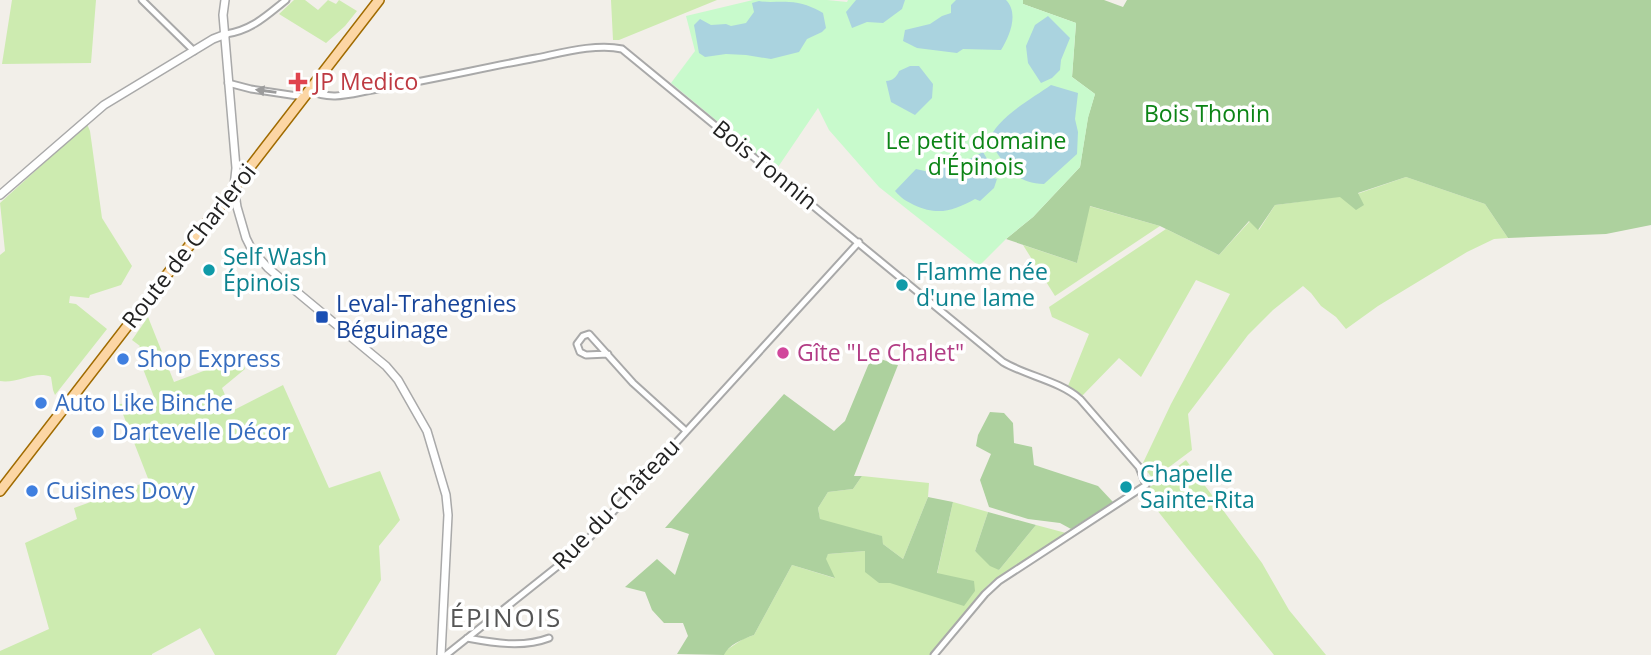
<svg xmlns="http://www.w3.org/2000/svg" width="1651" height="655" font-family="'Open Sans',sans-serif">
<style>
.grass{fill:#cdebb0}
.forest{fill:#add19e}
.park{fill:#c8facc}
.water{fill:#aad3df}
.lines{fill:none;stroke-linecap:round;stroke-linejoin:round}
.minor-casing{stroke:#a9a9a9;stroke-width:9}
.tertiary-casing{stroke:#a9a9a9;stroke-width:10}
.primary-casing{stroke:#a06b00;stroke-width:12}
.minor{stroke:#fff;stroke-width:5}
.tertiary{stroke:#fff;stroke-width:7}
.primary{stroke:#fcd6a4;stroke-width:9}
.oneway{fill:#9c9c9c}
.health-dot{fill:#e0444e;stroke:#fff;stroke-width:2.5}
.culture-dot{fill:#0f9aa8;stroke:#fff;stroke-width:2.5}
.transit-dot{fill:#1a4fb4;stroke:#fff;stroke-width:2.5}
.hotel-dot{fill:#d1479c;stroke:#fff;stroke-width:2.5}
.shop-dot{fill:#3f7fe0;stroke:#fff;stroke-width:2.5}
.labels{text-anchor:middle;stroke-width:7;stroke-linejoin:round;paint-order:stroke}
.health-label{font-size:23px;fill:#be3a42;stroke:#fff;text-anchor:start}
.park-label{font-size:23px;fill:#0c8416;stroke:#fff}
.street-label{font-size:23px;fill:#222;stroke:#fff}
.culture-label{font-size:23px;fill:#0d838f;stroke:#fff;text-anchor:start}
.transit-label{font-size:23px;fill:#164399;stroke:#fff;text-anchor:start}
.hotel-label{font-size:23px;fill:#b23c85;stroke:#fff;text-anchor:start}
.shop-label{font-size:23px;fill:#366cbe;stroke:#fff;text-anchor:start}
.quarter-label{font-size:26px;letter-spacing:2px;fill:#555;stroke:#fff}
</style>
<rect width="100%" height="100%" fill="#f2efe9"/>
<!-- grass -->
<path class="grass" d="M12,0h84l-5,63 -89,1z
M294,0h11l13,10 10,-10 8,4 3,-4 18,11 -12,15 -19,17 -47,-29z
M611,0h106l-98,40h-6z
M87,124l3,7 12,87 30,48 -11,19 -31,10 -1,3 -19,-2 -1,7 7,1 31,25 -52,66 -2,-5 -2,-13c-15,-7 -34,7 -51,4v-126l5,-4 -5,-48z
M1406,177l79,27 23,34 -14,1 -27,13 -89,54 -32,23 -10,-12 -15,-11 -10,-13 -8,-7 -30,24 -25,25 -60,79 4,36 -39,29 -11,-14 29,-61 59,-110 -34,-14 -55,97 -22,-19 -37,38 -14,-10 21,-52 -37,-17 -3,-10 117,-78 53,26 31,-34 9,9 16,-25 82,-11z
M1089,206l71,20 -105,70 -32,-51 54,18z
M148,317l26,65 67,-25 4,12 -23,19 10,23 51,-26 46,103 51,-17 20,49 -21,26 2,34 -45,75h-121l-15,-27 -48,26v1h-152v-4l49,-22 -24,-86 52,-24 -3,-11 75,-27 -30,-77 37,-2 -20,-51 4,-5 -8,-6z
M1186,460l76,103 27,47 37,45h-52l-87,-107 -45,-57 16,-9z
M862,476l67,7 -1,14 -25,62 -20,-15 -2,-8 -61,-16 -2,-12 10,-16 25,-3z
M953,502l35,10 -13,39 24,19 37,-45 30,8 -77,51 -58,71h-207l1,-4 18,-12 11,-4 38,-70 42,13 -9,-19 3,-5 37,-3 14,32h11l47,-9z"/>
<!-- forest -->
<path class="forest" d="M1023,0h81l19,7 4,-7h524v225l-45,9 -98,4 -23,-34 -79,-27 -48,16 6,12 -8,5 -16,-13 -65,8 -17,25 -9,-9 -30,34 -59,-29 -70,-20 -13,57 -71,-24 27,-22 47,-50 8,-50 7,-23 -23,-17 4,-54 -53,-19z
M872,356l26,9 -44,111h8l-9,13 -25,3 -10,16 2,11 62,17 1,8 20,15 25,-62 25,5 -16,71 37,8 1,10 -11,15 -74,-23h-11l-14,-11v-21l-37,3 -2,5 9,19 -43,-13 -38,70c-11,4 -26,10 -30,20l-47,-1 11,-18 -5,-13h-19l-12,-13 -7,-18 -20,-5 32,-28 18,16 14,-41 -18,-6h-6l119,-134 50,37 11,-10z
M990,412l14,1 9,10 1,20 18,4 2,18 64,21 15,16 -42,27 -11,-6 -32,-4 -39,-12 -9,-27 11,-26 -15,-8 2,-11z
M988,512l48,13 -37,45 -9,-4 -15,-15z"/>
<!-- park -->
<path class="park" d="M753,0h74l20,2 1,-2h175v4l53,19 -4,54 23,17 -7,24 -8,49 -47,50 -27,22 -27,27 -100,-79 -50,-57 -11,-22 -42,62 -105,-87 24,-32 -9,-35z"/>
<!-- water -->
<path class="water" d="M856,0h49l-3,9 -19,14 -16,-1 -15,6 -6,-16z
M956,0h50c13,13 4,36 -5,50l-38,-1 -6,4 -40,-5 -14,-7 2,-11 25,-6 12,-8 9,-3v-8z
M759,1c11,2 20,0 30,1 12,0 24,5 34,11l3,15 -4,4 -15,7 -8,13 -28,7 -25,-4 -20,-1 -21,3 -6,-4 -5,-28 6,-6 11,6 15,-1 5,2 15,-3 8,-11 -2,-9z
M1048,16l22,22 -9,22 -1,10 -8,8 -11,5 -13,-20 -2,-17 9,-21z
M910,66h9l14,18 -1,14 -17,17 -24,-13 -5,-21c6,0 11,-4 13,-10z
M1051,85l27,8 -3,26 3,13 -1,22 -33,30c-30,0 -39,-21 -55,-42 5,-23 44,-44 62,-57z
M983,152l10,17 -4,8 8,2 -3,9 -14,13 -5,-2c-22,12 -37,17 -61,6 -8,-4 -13,-7 -19,-14l21,-22 13,3 27,-14 12,2z"/>
<g class="lines">
<defs>
<path id="minor" d="M142,0l52,51
M226,34c26,-4 40,-18 60,-34
M228,83l23,6 53,8
M309,90c21,11 41,4 63,0 55,-9 110,-22 164,-32 25,-5 61,-15 86,-9l381,313c24,14 57,19 77,37l59,68 7,18 -147,96 -14,13 -51,61
M608,354l-22,1 -6,-3 -3,-8 6,-8 6,-2 44,49 53,48
M467,638c27,5 56,10 82,0
M446,655l127,-101 18,-18 268,-294"/>
<path id="tertiary" d="M225,0l-2,15 13,153 -2,19 3,20 9,31 6,12 16,18 118,98 12,14 29,51 19,64 2,20 -7,140
M0,195l104,-90 109,-66 13,-5"/>
<path id="primary" d="M0,491l379,-491"/>
</defs>
<!-- minor casing -->
<use href="#minor" class="minor-casing"/>
<!-- tertiary casing -->
<use href="#tertiary" class="tertiary-casing"/>
<!-- primary casing -->
<use href="#primary" class="primary-casing"/>
<!-- minor -->
<use href="#minor" class="minor"/>
<!-- tertiary -->
<use href="#tertiary" class="tertiary"/>
<!-- primary -->
<use href="#primary" class="primary"/>
</g>
<!-- one-way arrows -->
<defs><path id="oneway-solid" d="M-6-.8H1V-3.2L6.5 0L1 3.2V.8H-6Z" transform="scale(1.75)"/></defs>
<use class="oneway" href="#oneway-solid" transform="translate(266 91) rotate(-172)"/>
<!-- markers -->
<path class="health-dot" d="M294.5 71.5h7v7h7v7h-7v7h-7v-7h-7v-7h7z"/>
<g class="culture-dot">
<circle cx="209" cy="270" r="7"/>
<circle cx="902" cy="285" r="7"/>
<circle cx="1126" cy="487" r="7"/>
</g>
<rect class="transit-dot" x="315" y="310" width="14" height="14" rx="3.5"/>
<circle class="hotel-dot" cx="783" cy="353" r="7"/>
<g class="shop-dot">
<circle cx="123" cy="359" r="7"/>
<circle cx="41" cy="403" r="7"/>
<circle cx="98" cy="432" r="7"/>
<circle cx="32" cy="491" r="7"/>
</g>
<g class="labels">
<!-- health labels -->
<g class="health-label">
<text x="314" y="90">JP Medico</text>
</g>
<!-- park labels -->
<g class="park-label">
<text x="1207" y="122">Bois Thonin</text>
<text x="976" y="149">Le petit domaine<tspan x="976" dy="26">d'Épinois</tspan></text>
</g>
<!-- street labels -->
<g class="street-label">
<text transform="translate(765 165) rotate(39)" y="8">Bois Tonnin</text>
<text transform="translate(189 246) rotate(-52)" y="8">Route de Charleroi</text>
<text transform="translate(616 504) rotate(-46)" y="8">Rue du Château</text>
</g>
<!-- culture labels -->
<g class="culture-label">
<text x="223" y="265">Self Wash<tspan x="223" dy="26">Épinois</tspan></text>
<text x="916" y="280">Flamme née<tspan x="916" dy="26">d'une lame</tspan></text>
<text x="1140" y="482">Chapelle<tspan x="1140" dy="26">Sainte-Rita</tspan></text>
</g>
<!-- transit labels -->
<g class="transit-label">
<text x="336" y="312">Leval-Trahegnies<tspan x="336" dy="26">Béguinage</tspan></text>
</g>
<!-- hotel labels -->
<g class="hotel-label">
<text x="797" y="361">Gîte "Le Chalet"</text>
</g>
<!-- shop labels -->
<g class="shop-label">
<text x="137" y="367">Shop Express</text>
<text x="55" y="411">Auto Like Binche</text>
<text x="112" y="440">Dartevelle Décor</text>
<text x="46" y="499">Cuisines Dovy</text>
</g>
<!-- quarter labels -->
<g class="quarter-label">
<text x="506" y="627">ÉPINOIS</text>
</g>
</g>
</svg>
